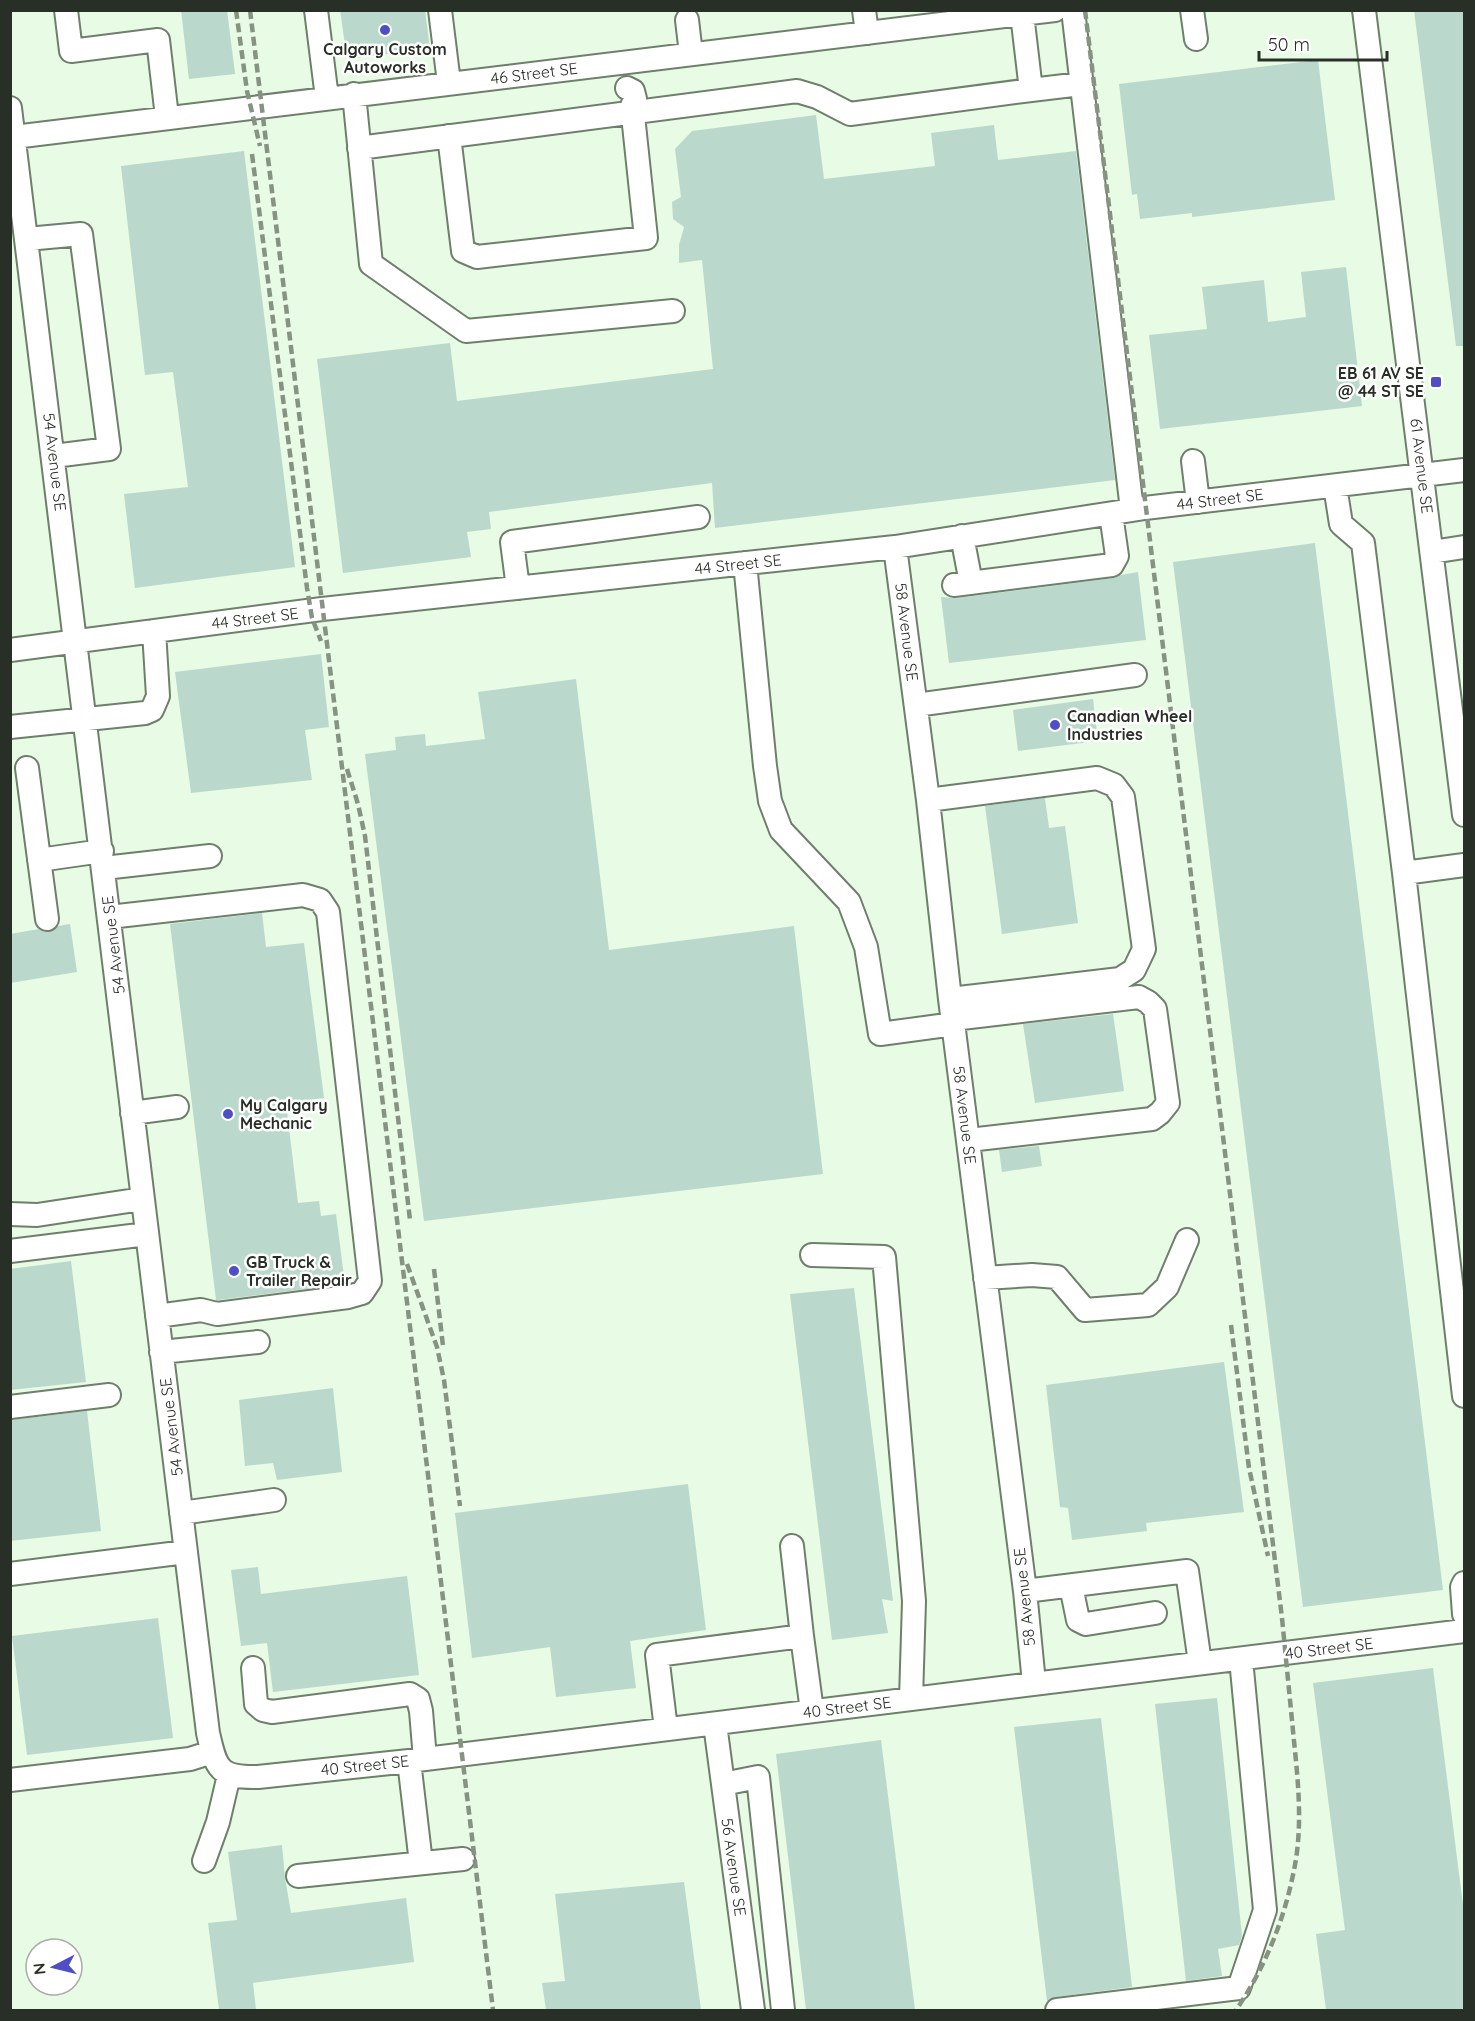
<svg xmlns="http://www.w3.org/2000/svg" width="1475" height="2021" font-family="Quicksand,sans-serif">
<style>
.building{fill:#bad8cc}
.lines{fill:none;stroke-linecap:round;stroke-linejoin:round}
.minor-casing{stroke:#6e7f6b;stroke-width:26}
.minor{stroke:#fff;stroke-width:22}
.rail{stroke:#869383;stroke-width:4.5;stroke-dasharray:9 4.5;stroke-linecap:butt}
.poi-dot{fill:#504ec4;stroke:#fff;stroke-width:2}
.labels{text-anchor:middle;stroke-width:5;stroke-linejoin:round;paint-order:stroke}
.poi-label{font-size:16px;font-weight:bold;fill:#282f26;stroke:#fff;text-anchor:start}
.street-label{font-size:16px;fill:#282f26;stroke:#fff}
</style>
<rect width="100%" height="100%" fill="#e8fbe4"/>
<!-- building -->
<path class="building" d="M181,10h46l8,64 -46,5z
M340,10h85l5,39 -83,10z
M1414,10h50v336h-8z
M1318,60l17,140 -143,17v-4l-52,6 -3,-25 -5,1 -13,-111z
M816,115l8,64 111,-13 -4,-33 63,-8 4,35 78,-9 39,329 -400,48 -3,-45 -223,29 2,17 -24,3 4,25 -128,16 -26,-214 133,-16 7,58 256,-32 -11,-109 -23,3v-18l5,-18 -11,-8 -1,-17 9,-5 -6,-48 17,-18z
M244,151l51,416 -160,21 -11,-94 64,-7 -15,-115 -28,3 -24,-209z
M1346,267l16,139 -202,23 -11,-94 58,-6 -5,-42 62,-7 4,42 38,-5 -5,-45z
M1315,543l128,1047 -140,17 -130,-1045z
M1138,572l8,68 -197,23 -8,-66 15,1 17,-2 141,-18 7,-3z
M321,654l8,73 -24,3 7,50 -121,13 -16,-121z
M576,679l33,271 185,-24 29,248 -399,47 -59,-467 31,-4 -1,-13 30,-3 1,12 59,-7 -7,-47z
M1093,699l5,42 -80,10 -5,-41z
M1045,798l4,30 16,-2 13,97 -76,11 -17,-128z
M262,913l4,34 38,-4 20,155 -38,5 12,100 21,-2 2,15 15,-2 9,70 -127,16h-2l-46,-376z
M70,924l7,48 -67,11v-49l29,-5 10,3 9,-6z
M1113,1014l11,77 -89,12 -12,-79z
M1039,1146l3,20 -40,6 -3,-22z
M71,1261l15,121 -76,8v-121z
M854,1288l39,313 -11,-2 6,34 -56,7 -42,-346z
M1224,1362l20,150 -98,11 1,8 -75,9 -4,-32 -8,-1 -14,-122z
M333,1388l9,84 -65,8 -4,-17 -28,3 -6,-66z
M87,1411l14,120 -91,10v-121z
M688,1484l18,146 -76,11 6,47 -80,9 -6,-50 -78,11 -17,-145z
M258,1567l3,27 146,-18 12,99 -146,17 -6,-49 -26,3 -10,-76z
M158,1618l15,120 -146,17 -15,-119z
M1433,1668l31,245v97h-138l-10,-76 29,-4 -32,-247z
M1217,1698l25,238 -3,9 -21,4 4,27 -36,5 -31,-277z
M1101,1718l31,269 -77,10 -8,4 -33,-274z
M881,1740l34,270h-109l-30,-256z
M282,1845l3,33 6,35 115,-15 8,64 -161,21 3,27h-37l-11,-87 29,-3 -9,-68z
M684,1882l17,128h-155l-4,-27 23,-2 -10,-87z"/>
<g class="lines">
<defs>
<path id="minor" d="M66,10l5,41 87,-11 9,77
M316,10l11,88
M440,10l9,73
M864,10l3,23
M1073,10l59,500
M1192,10l4,29
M1364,10l100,805
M687,20l4,34
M1031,90l50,-6
M354,94l17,170 95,67 207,-20
M10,108c68,541 132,1083 198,1625 8,36 11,45 50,44l151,-16 1055,-130
M449,136l14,115 14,6 169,-19 -14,-132 3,-7 -2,-8 -6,-3
M14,137l1041,-127
M359,148l438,-57 20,6 33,17 181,-24 -9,-76
M27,239l54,-5 28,215 -55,7
M1193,461l5,41
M1335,486l6,38 22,19 41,330 60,523
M962,536l9,47
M895,547l33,253 22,199 75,592 9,92
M1432,552l32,-5
M745,563l20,203 5,35 11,29 68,72 17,45 14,87 74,-10
M954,585l158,-20 5,-9 -6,-42
M518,588l-6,-46 186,-25
M10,650l312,-41 573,-62 250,-39 319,-38
M916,705l219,-30
M10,727l135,-14 7,-3 6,-14 -4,-65
M27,768l20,151
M928,800l169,-22 17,7 9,12 21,152 -10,21 -14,9 -170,20
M39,860l63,-9
M104,868l106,-12
M1404,873l60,-8
M109,917l194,-22 17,5 8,12 42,369 -8,12 -14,4 -131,17 -16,-4 -44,6
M953,1019l186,-22 9,5 7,7 13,94 -8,10 -8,6 -183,21
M132,1113l45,-6
M10,1214l27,1 105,-16
M10,1251l137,-17
M812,1255l72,2 30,344 -3,98
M985,1278l47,-3 25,2 28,33 63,-5 19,-18 20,-47
M161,1352l97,-10
M10,1407l99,-12
M181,1513l93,-13
M792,1546l10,90
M10,1574l176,-22
M1464,1583l-2,4 2,27
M1071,1586l7,34 8,4 69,-11
M1025,1591l162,-20 13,92
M253,1668l3,36 7,6 9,2 138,-18 8,5 3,12 4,48
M715,1724l38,286
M666,1729l-9,-74 145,-19 10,75
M409,1761l12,102
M10,1780l180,-21 22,-7
M723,1784l35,-7 25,233
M204,1861l14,-39 11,-47
M298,1876l165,-17
M1057,2010l182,-22 26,-78 -24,-251"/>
</defs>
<!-- minor casing -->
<use href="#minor" class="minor-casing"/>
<!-- minor -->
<use href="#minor" class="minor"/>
<!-- rail -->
<path class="rail" d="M236,10l11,81 13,55
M250,10l243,2000
M1085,10l197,1608c4,41 8,82 12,123 4,39 8,79 2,118 -9,54 -29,106 -60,151
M252,154l55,434 5,30 9,23
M347,769l11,35 7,32 45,384
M407,1264l30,83 7,33 16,126
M434,1269l9,77
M1231,1325l18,143 19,88"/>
</g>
<!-- markers -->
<g class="poi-dot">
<circle cx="385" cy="30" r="6"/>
<rect x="1430" y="376" width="12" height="12" rx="3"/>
<circle cx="1055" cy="725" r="6"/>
<circle cx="228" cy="1114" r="6"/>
<circle cx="234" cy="1271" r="6"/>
</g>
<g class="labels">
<!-- poi labels -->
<g class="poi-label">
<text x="385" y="55" text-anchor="middle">Calgary Custom<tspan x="385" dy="18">Autoworks</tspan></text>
<text x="1424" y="379" text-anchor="end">EB 61 AV SE<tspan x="1424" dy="18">@ 44 ST SE</tspan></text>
<text x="1067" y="722">Canadian Wheel<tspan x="1067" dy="18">Industries</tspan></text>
<text x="240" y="1111">My Calgary<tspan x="240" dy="18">Mechanic</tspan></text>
<text x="246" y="1268">GB Truck &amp;<tspan x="246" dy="18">Trailer Repair</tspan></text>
</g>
<!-- street labels -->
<g class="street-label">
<text transform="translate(534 73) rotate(-7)" y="6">46 Street SE</text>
<text transform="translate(55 462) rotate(83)" y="6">54 Avenue SE</text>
<text transform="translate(1422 466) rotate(83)" y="6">61 Avenue SE</text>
<text transform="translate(1220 499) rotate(-7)" y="6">44 Street SE</text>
<text transform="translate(738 564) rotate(-6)" y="6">44 Street SE</text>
<text transform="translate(255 618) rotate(-7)" y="6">44 Street SE</text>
<text transform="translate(907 632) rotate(83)" y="6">58 Avenue SE</text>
<text transform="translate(113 945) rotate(-97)" y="6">54 Avenue SE</text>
<text transform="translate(965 1115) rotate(83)" y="6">58 Avenue SE</text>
<text transform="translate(171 1427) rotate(-97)" y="6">54 Avenue SE</text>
<text transform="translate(1024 1597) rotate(-96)" y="6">58 Avenue SE</text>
<text transform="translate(1329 1648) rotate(-7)" y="6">40 Street SE</text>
<text transform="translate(847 1707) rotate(-7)" y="6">40 Street SE</text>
<text transform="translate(365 1765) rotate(-6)" y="6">40 Street SE</text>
<text transform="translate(734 1867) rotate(82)" y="6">56 Avenue SE</text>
</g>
</g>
<!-- border -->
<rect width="1475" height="2021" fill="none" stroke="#282f26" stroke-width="24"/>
<!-- north arrow -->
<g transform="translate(54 1967) rotate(263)"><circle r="28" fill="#ffffff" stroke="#a9aca8" stroke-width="1.5"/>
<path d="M0-4.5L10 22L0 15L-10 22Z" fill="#504ec4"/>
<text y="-9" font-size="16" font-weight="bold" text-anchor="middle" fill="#282f26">N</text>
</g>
<!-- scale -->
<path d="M1259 51v9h128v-9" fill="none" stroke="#282f26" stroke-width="3"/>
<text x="1268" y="51" font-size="18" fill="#282f26" stroke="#ffffff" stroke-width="4.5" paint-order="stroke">50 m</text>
</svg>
